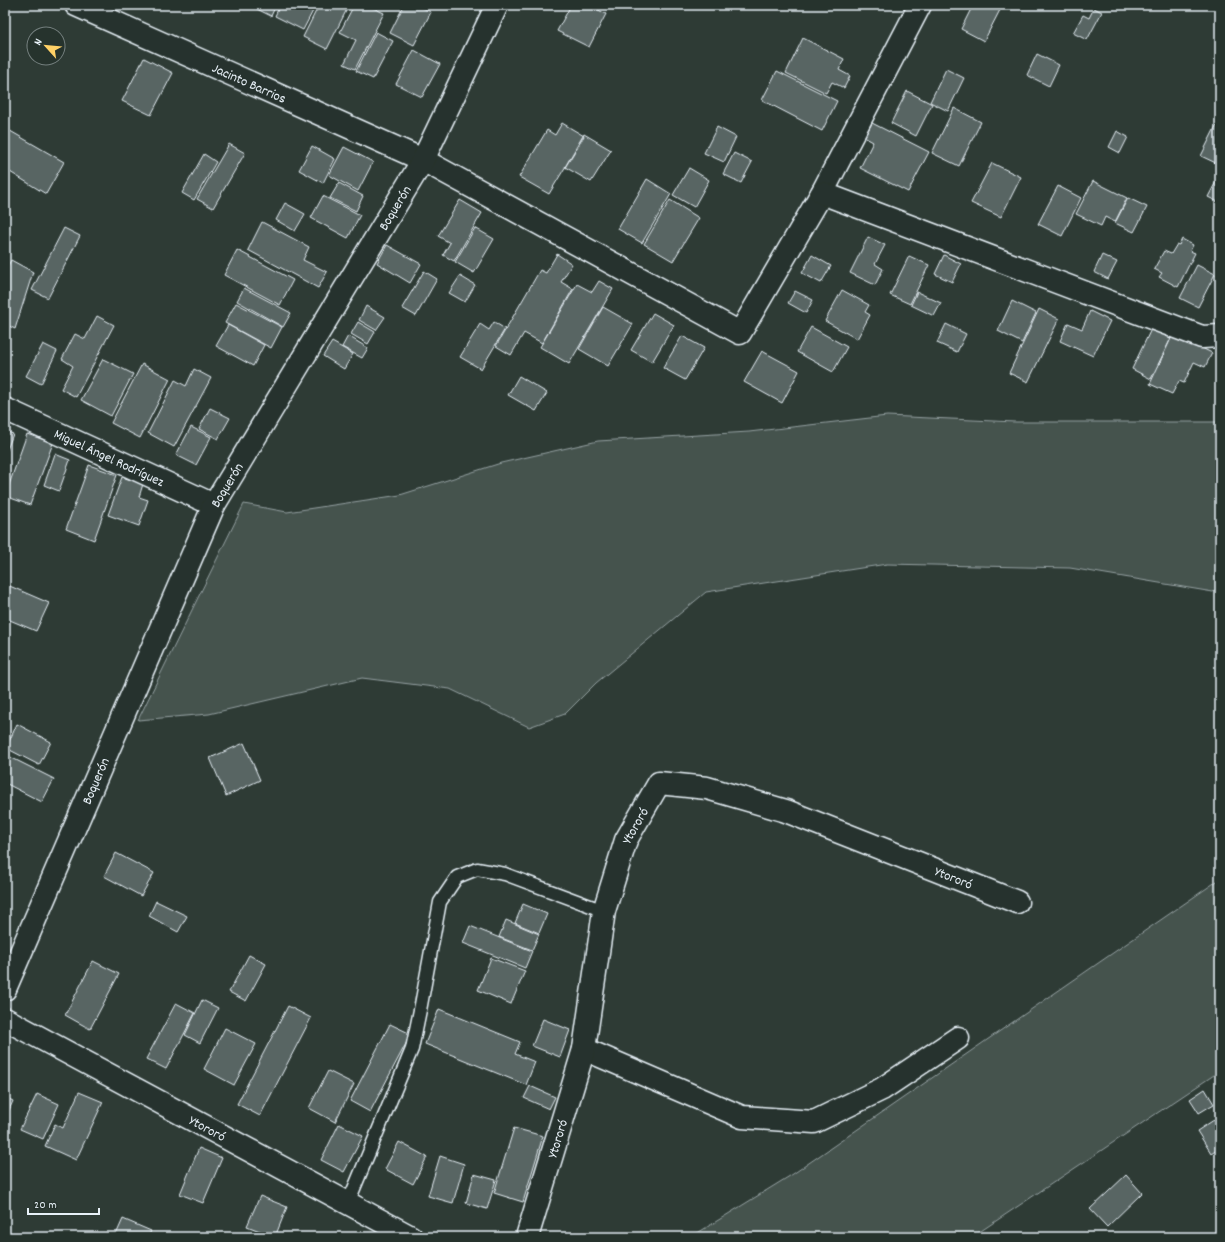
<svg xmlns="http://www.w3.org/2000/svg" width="1225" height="1242" font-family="Dekko,sans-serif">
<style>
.green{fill:#45524e;stroke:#96a2a3}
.building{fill:#596563;stroke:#e8f1f8}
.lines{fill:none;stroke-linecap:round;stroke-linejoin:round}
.service-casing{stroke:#e8f1f8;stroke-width:15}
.minor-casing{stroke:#e8f1f8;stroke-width:25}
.service{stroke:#26332d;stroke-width:12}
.minor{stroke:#26332d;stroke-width:22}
.labels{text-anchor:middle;stroke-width:4;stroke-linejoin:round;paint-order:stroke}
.street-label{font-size:14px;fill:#e8f1f8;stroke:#26332d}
</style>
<rect width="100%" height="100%" fill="#2e3b35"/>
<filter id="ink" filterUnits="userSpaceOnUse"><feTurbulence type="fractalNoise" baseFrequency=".025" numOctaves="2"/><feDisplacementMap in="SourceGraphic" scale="8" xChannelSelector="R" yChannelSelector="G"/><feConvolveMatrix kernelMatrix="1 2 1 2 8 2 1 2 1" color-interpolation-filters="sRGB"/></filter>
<g filter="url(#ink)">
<!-- green -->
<path class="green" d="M887,416l128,6h205v165l-7,5 -143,-24 -183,-4 -181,28 -110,91 -31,31 -36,13 -79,-38 -88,-11 -153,36 -71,6 106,-216 43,8 113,-17 101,-32 97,-22 151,-9z
M1220,879v192l-248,166h-281l102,-63z"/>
<!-- building -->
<path class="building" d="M249,5h27l-5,11z
M280,5h36l-13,25 -28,-14z
M319,5h30l-22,44 -24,-12z
M354,5h13l17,8 -29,56 -11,-5 12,-24 -16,-8z
M404,5h13l14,7 -17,33 -24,-12z
M571,5h18l17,9 -17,33 -32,-16z
M973,5h22l6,3 -17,33 -23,-12z
M1094,8l8,4 -15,28 -14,-7 10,-18 6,3z
M376,32l17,9 -20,38 -17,-8z
M803,38l41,21 -5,11 11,6 -6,12 -12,-6 -6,11 -40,-20z
M414,50l26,14 -18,33 -26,-13z
M1037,54l22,11 -10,21 -22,-11z
M144,58l29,15 -22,42 -29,-14z
M946,69l18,9 -16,33 -18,-9z
M777,71l60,30 -15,30 -60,-31z
M907,91l25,13 -16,32 -25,-13z
M954,108l27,14 -22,44 -27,-13z
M562,123l22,13 -35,58 -30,-17 28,-47 8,5z
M872,123l57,29 -21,40 -48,-24 13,-26 -9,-5z
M1216,126l4,2v31l-2,5 -17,-8z
M717,127l19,10 -12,25 -20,-9z
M5,128l59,34 -18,32 -41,-25z
M1117,131l11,6 -8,16 -11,-6z
M584,134l27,16 -20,32 -26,-15z
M229,144l16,9 -32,55 -16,-9z
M312,146l23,13 -12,24 -24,-13z
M344,147l29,15 -15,29 -29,-16z
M734,153l18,9 -11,21 -18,-9z
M204,154l12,8 -22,38 -12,-7z
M992,163l29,14 -20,40 -30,-14z
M689,168l20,12 -15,27 -21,-12z
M1220,174v29l-12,-6z
M647,179l24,15 -29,49 -24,-14z
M1093,181l34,17 -12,24 -10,-5 -4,9 -25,-12z
M339,183l24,13 -7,15 -26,-13z
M1058,186l23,12 -19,38 -24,-12z
M323,196l37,19 -12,23 -37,-20z
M1128,198l19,9 -13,25 -19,-9z
M460,200l22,13 -28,48 -11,-6 7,-12 -12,-7z
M670,200l29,18 -26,43 -29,-17z
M285,203l20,11 -10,17 -19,-11z
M262,222l47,25 -6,13 24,12 -9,16 -70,-38z
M64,228l16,8 -32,62 -16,-8z
M475,228l19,11 -20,34 -19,-11z
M868,237l17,8 -10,19 8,5 -8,16 -25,-12z
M1182,239l11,6 -3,6 5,2 -17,34 -19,-10 3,-4 -8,-4 10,-18 7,3 6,-10 2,1z
M387,245l34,19 -11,19 -33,-20z
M237,250l56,30 -13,25 -56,-30z
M557,254l15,10 -11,18 12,7 -31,54 -18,-10 -13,22 -15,-9 44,-76 6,3z
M812,255l19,11 -10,17 -19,-10z
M944,255l17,9 -9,18 -17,-8z
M1102,255l15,7 -9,17 -14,-7z
M909,256l20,9 -19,39 -20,-9z
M11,260l22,12 -18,57 -10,-5v-53z
M1197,265l18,9 -17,33 -18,-9z
M424,271l13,8 -21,37 -14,-8z
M460,276l15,9 -10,17 -16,-9z
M599,281l14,8 -44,75 -29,-17 37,-63 15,8z
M244,288l47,25 -8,14 -46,-26z
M842,290l27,15 -4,7 5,3 -13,24 -32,-18z
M795,291l18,9 -7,13 -18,-10z
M917,292l24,11 -7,13 -23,-11z
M1012,301l24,12 -14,30 -24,-12z
M236,303l46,24 -11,21 -46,-25z
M366,306l19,11 -9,13 -17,-10z
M603,307l30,17 -25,42 -29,-17z
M1039,309l20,10 -31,63 -19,-9z
M1090,311l20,10 -17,35 -33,-15 8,-18 14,6z
M653,313l21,12 -22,37 -21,-12z
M97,316l17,9 -38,72 -15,-8 12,-23 -11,-7 13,-25 10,5z
M358,322l17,10 -7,12 -17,-10z
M494,322l11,7 -24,40 -21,-12 20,-33 9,6z
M946,324l20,10 -9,18 -20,-9z
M228,325l36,20 -11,21 -37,-20z
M1153,325l20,9 -22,45 -19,-10z
M811,327l36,20 -14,25 -36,-20z
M1173,334l39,19 -7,14 -11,-5 -10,21 -5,-2 -7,13 -22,-10z
M348,336l20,12 -6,10 -20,-11z
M682,336l22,12 -19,32 -22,-12z
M332,342l21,12 -9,15 -21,-13z
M43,344l14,7 -16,33 -15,-8z
M762,351l37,20 -17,32 -38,-21z
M103,359l30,15 -22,42 -30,-16z
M142,364l28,15 -30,59 -29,-15z
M194,369l17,9 -37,69 -26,-14 27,-53 11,6z
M519,376l28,17 -11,18 -28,-16z
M210,408l20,10 -12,21 -19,-10z
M191,427l20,10 -15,28 -20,-10z
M5,431l8,3 -8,21z
M27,434l26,9 -23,62 -25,-9z
M55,454l15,6 -11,31 -15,-6z
M89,465l28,10 -23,65 -28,-11z
M122,477l21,7 -4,13 9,3 -9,26 -31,-11z
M5,584l44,19 -13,28 -31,-13z
M17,724l34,18 -12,23 -33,-17z
M244,743l16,37 -34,16 -16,-38z
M10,757l44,22 -12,23 -37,-19v-16z
M116,853l38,20 -13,23 -37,-20z
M156,901l31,15 -9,16 -29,-16z
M523,904l24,10 -8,19 -24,-10z
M506,920l33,14 -7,16 -33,-13z
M470,926l62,25 -7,17 -62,-25z
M249,955l17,9 -20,37 -17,-9z
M491,958l34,13 -14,33 -33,-14z
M93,961l26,13 -29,55 -25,-14z
M202,1000l16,8 -18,35 -15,-8z
M176,1003l19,10 -29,56 -20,-10z
M288,1006l23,12 -51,98 -23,-12z
M439,1009l81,33 -5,12 20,8 -9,23 -101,-41z
M543,1019l27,11 -10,27 -28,-11z
M390,1024l21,10 -41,78 -20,-11z
M225,1028l31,16 -22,41 -30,-16z
M328,1071l26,13 -19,38 -26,-14z
M530,1086l25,11 -6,12 -25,-11z
M1205,1089l9,15 -15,9 -9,-14z
M79,1092l24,10 -27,58 -31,-14 10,-22 8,4z
M37,1094l22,10 -16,35 -23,-10z
M5,1097l8,4 -8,18z
M1220,1116v31l-9,6 -14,-22z
M339,1124l24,12 -19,36 -23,-12z
M514,1128l29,8 -20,66 -29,-9z
M399,1142l28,15 -14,27 -28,-15z
M199,1148l23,10 -19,45 -23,-9z
M440,1156l24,8 -11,39 -25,-7z
M474,1174l22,6 -9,29 -21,-6z
M1126,1175l16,18 -35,34 -17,-18z
M260,1196l27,11 -12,30 -28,-11z
M123,1219l28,12 -3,6h-33z"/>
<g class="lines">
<defs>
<path id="service" d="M348,1203l64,-154 9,-44 19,-103 17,-25 20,-8 28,5 99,37"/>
<g id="minor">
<path id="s1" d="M76,5l347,155 317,173 82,-140 98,-188"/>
<path d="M822,193l380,144 18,-1"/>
<path id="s2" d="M5,409l209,96"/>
<path id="s3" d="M5,989l209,-484 209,-345 74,-155"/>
<path id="s4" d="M5,1019l406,218"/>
<path d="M584,1049l158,68 72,5 68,-33 76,-51"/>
<path id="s5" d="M527,1237l57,-188 20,-138 22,-71 33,-57 48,5 79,23 231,91"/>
</g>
</defs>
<!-- service casing -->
<use href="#service" class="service-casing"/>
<!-- minor casing -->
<use href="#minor" class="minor-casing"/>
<!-- service -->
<use href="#service" class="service"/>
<!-- minor -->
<use href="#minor" class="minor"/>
</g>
</g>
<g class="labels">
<!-- street labels -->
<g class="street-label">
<text dy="5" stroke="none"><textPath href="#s1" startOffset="190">Jacinto Barrios</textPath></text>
<text dy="5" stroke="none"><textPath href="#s3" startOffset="875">Boquerón</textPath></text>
<text dy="5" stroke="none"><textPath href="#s2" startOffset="115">Miguel Ángel Rodríguez</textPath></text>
<text dy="5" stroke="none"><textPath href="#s3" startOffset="551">Boquerón</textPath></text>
<text dy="5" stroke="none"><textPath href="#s3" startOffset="227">Boquerón</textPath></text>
<text dy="5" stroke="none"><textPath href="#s5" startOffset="427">Ytororó</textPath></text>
<text dy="5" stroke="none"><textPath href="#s5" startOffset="787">Ytororó</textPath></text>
<text dy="5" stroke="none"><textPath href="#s4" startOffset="230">Ytororó</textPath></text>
<text dy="5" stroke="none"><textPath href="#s5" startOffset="103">Ytororó</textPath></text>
</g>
</g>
<!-- margin -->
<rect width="1225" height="1242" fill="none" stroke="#26332d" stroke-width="20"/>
<rect x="10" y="10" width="1205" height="1222" fill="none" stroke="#e8f1f8" stroke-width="1.5" filter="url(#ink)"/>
<!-- north arrow -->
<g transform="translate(46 46) rotate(297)"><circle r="19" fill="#26332d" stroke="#747f7e"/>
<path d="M0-3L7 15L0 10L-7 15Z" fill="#ffd166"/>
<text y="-6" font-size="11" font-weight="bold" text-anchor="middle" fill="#e8f1f8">N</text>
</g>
<!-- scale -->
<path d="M28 1208v6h71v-6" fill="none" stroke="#e8f1f8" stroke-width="2"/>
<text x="34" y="1208" font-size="12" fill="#e8f1f8" stroke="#26332d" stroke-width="3" paint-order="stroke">20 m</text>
</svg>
